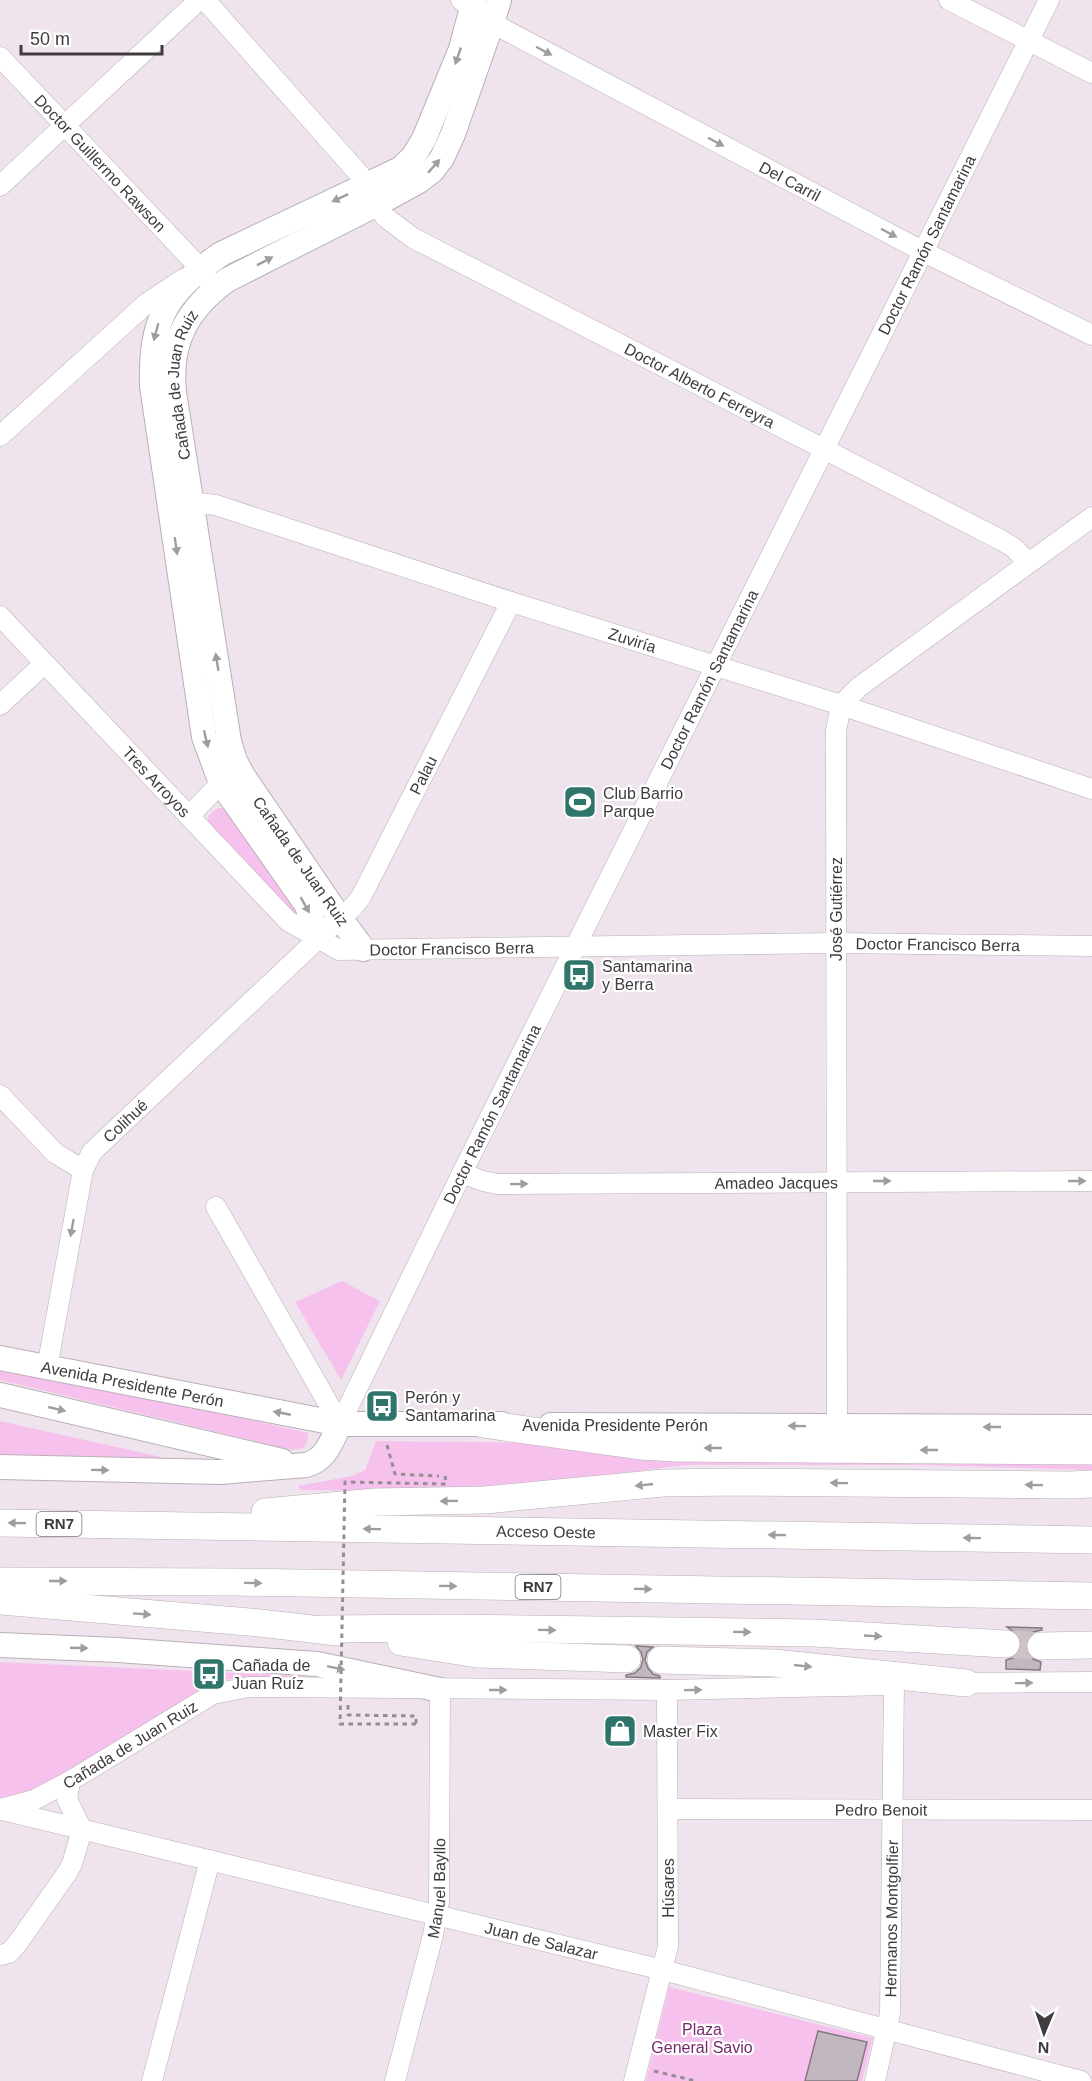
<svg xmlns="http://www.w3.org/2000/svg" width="1092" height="2081" font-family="Helvetica,sans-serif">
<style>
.green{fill:#f6c2ed}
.building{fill:#c2b7c0;stroke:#837981;stroke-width:1.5}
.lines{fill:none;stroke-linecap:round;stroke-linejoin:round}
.highway-tunnel{stroke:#ccc2ca;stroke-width:27;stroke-dasharray:27 14;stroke-linecap:butt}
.minor-casing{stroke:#b9afb7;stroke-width:21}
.major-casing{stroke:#b9afb7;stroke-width:26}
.highway-casing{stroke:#b9afb7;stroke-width:28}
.path{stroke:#948d92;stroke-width:3;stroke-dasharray:4.5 4.5;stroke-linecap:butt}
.minor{stroke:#fff;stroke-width:20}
.major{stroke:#fff;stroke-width:24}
.highway{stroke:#fff;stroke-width:27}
.path-bridge{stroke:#948d92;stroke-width:3;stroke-dasharray:4.5 4.5;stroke-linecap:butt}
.oneway{fill:#9f9d9e}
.labels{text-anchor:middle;stroke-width:4.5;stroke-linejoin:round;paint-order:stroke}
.shield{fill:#fff;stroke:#797678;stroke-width:1.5}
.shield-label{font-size:15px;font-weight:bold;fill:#3f3b3e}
.street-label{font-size:16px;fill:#3f3b3e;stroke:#fff}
.poi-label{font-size:16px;fill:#3f3b3e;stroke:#fff;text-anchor:start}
.park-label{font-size:16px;fill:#732b6b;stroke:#fff}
</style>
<rect width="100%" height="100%" fill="#efe4ed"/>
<!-- green -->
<path class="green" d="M218,808h6l73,102 -4,5 -84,-89c-4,-10 1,-12 9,-18z
M342,1281l38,20 -39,79 -46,-78z
M0,1371l188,35 120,27v6l-4,9 -12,2 -292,-70z
M0,1421l161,36v7l-161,-9z
M376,1441l167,2 549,21v6l-173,-5h-234l-130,17 -157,9 -98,-1 -2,-4 54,-10 13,-6z
M0,1662l306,14 -73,2 -25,7 -157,104 -51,14z
M669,1987l204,51 -11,43h-216z"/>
<!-- building -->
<path class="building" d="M1007,1627l35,1v2l-9,2 -5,6 -3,8 3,9 5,4 8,3 -1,8 -34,-1v-9l7,-2 6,-5 3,-9 -2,-8z
M636,1646l17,1 -6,5 -2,8 3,8 5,6 7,2v2l-34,-1v-2l9,-2 6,-6 2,-8 -2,-7z
M818,2031l49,11 -10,39h-52z"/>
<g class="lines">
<!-- highway-tunnel -->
<path class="highway-tunnel" d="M1006,1644l35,2"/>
<defs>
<g id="minor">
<path id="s1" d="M205,0l155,175 25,42 28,21 588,302 13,8 14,14"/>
<path id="s2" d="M461,0l31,23 432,229 168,83"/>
<path d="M949,0l143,73"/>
<path id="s3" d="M0,57l200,211 9,13"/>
<path d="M0,186l199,-186"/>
<path d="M0,436l147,-133 36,-24"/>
<path id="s4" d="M178,501l38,4 295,97 330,103 251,84"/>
<path id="s5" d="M0,616l288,305 51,29 496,-7 257,3"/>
<path d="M0,705l44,-41"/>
<path d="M189,816l32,-33"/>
<path d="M0,1095l55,58 28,17"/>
<path id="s6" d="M462,1173l21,8 14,3 595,-3"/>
<path d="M216,1207l124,217"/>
<path id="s7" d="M47,1368l36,-198 9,-18 248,-234 13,-11 8,-10 150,-295"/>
<path id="s8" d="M340,1424l122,-251 587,-1173"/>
<path d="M837,1427l-1,-696 5,-26 18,-18 233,-170"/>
<path d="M954,1683l138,-1"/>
<path id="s9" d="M0,1809l34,-9 36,-19 143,-87 36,-7 418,3 221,-5"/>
<path id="s10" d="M669,1809l423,1"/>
<path id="s11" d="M2,1810l661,160 418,111"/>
<path d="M0,1955l9,-2 8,-9 50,-71 5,-9 10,-34 -15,-31 3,-18"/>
<path d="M152,2081l58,-221"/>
<path id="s12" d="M395,2081l38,-146 6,-33 1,-212"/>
<path d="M634,2081l34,-135 -1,-256"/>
<path id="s13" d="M875,2081l15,-68 4,-328"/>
</g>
<g id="major">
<path d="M320,938l-14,-34 -85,-121 -17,-46 -52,-351c-2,-67 15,-95 69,-132l179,-85 13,-12 11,-18 37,-90 13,-49"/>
<path id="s14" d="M363,949l-23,-31 -97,-142 -8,-15 -6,-20 -55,-349c-5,-50 13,-83 53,-112l150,-76 42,-23 13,-10 10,-13 11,-24 39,-111 7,-23"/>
<path id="s15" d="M0,1358l340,66h162"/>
<path d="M0,1395l282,66"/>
<path d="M551,1425l541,2"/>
<path d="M0,1467l220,5 86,-7c20,-5 25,-23 34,-41"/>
<path d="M0,1645l118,5 199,14 123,26"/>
</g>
<g id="highway">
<path d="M483,1424l157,22 34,2 418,3"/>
<path d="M265,1512l110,-10 110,-2 178,-17 71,-1 336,3 22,-1"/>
<path id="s16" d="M0,1523l1092,17"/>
<path d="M0,1581l233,1 859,14"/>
<path d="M0,1601l260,22 77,9"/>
<path d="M321,1629l132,-1 361,5 192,11"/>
<path d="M401,1642l76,12 150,5"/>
<path d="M1041,1646l51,-1"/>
<path d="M661,1660l113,3 192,20"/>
</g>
</defs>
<!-- minor casing -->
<use href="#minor" class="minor-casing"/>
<!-- major casing -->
<use href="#major" class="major-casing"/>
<!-- highway casing -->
<use href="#highway" class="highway-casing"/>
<!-- path -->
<path class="path" d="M387,1445l8,29 44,2
M348,1705v10l68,1v8
M654,2071l42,10"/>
<!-- minor -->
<use href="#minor" class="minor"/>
<!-- major -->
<use href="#major" class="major"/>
<!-- highway -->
<use href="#highway" class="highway"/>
<!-- path-bridge -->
<path class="path-bridge" d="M416,1724h-76l5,-242 101,2 -1,-8"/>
</g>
<!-- one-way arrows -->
<defs><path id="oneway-solid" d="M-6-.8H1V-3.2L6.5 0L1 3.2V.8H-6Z" transform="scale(1.5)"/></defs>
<g class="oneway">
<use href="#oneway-solid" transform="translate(544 51) rotate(28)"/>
<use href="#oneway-solid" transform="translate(458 56) rotate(109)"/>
<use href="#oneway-solid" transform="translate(716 142) rotate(28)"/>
<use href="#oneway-solid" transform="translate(434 166) rotate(-49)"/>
<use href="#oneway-solid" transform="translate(340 198) rotate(155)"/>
<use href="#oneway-solid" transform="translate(889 233) rotate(28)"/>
<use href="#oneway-solid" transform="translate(265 261) rotate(-27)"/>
<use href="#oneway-solid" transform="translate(156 332) rotate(105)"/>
<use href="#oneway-solid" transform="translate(176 546) rotate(82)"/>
<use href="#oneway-solid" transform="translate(217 662) rotate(-99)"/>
<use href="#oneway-solid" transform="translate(206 739) rotate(77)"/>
<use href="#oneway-solid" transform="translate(305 905) rotate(61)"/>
<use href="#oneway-solid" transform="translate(882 1181)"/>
<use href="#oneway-solid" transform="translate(1077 1181)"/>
<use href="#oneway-solid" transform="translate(519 1184) rotate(-1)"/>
<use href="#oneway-solid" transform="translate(72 1228) rotate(100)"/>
<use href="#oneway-solid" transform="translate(57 1409) rotate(13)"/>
<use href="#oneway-solid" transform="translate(282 1413) rotate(-169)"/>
<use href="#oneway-solid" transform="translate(797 1426) rotate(-179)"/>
<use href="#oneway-solid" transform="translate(992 1427) rotate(-180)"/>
<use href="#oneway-solid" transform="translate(713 1448) rotate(-180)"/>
<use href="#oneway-solid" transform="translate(929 1450) rotate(-180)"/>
<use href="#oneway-solid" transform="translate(100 1470) rotate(1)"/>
<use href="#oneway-solid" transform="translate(839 1483) rotate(-179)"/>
<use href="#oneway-solid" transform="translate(644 1485) rotate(174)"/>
<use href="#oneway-solid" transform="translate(1034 1485) rotate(-179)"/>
<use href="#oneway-solid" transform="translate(449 1501) rotate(179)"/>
<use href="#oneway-solid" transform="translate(17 1523) rotate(-179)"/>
<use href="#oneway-solid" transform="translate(372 1529) rotate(-179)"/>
<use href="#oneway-solid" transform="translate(777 1535) rotate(-179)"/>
<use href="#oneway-solid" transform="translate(972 1538) rotate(-179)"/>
<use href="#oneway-solid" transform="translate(58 1581)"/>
<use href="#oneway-solid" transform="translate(253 1583) rotate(1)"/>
<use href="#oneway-solid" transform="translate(448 1586) rotate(1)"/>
<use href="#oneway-solid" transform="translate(643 1589) rotate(1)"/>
<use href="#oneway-solid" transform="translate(142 1614) rotate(4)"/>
<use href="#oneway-solid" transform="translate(547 1630) rotate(1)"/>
<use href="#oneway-solid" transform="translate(742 1632) rotate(1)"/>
<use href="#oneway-solid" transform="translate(873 1636) rotate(3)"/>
<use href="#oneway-solid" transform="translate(79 1648) rotate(2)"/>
<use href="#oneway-solid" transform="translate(803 1666) rotate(6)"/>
<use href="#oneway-solid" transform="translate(336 1668) rotate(12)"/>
<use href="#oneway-solid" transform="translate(1024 1683) rotate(-1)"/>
<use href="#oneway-solid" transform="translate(498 1690)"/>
<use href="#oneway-solid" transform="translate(693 1690) rotate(-1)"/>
</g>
<!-- icons -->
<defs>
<symbol id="stadium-square" viewBox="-11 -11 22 22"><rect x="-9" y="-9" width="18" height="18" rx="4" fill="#30756b" stroke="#fff"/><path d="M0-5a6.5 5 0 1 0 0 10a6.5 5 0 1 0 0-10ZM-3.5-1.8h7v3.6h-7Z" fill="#fff"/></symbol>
<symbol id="bus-square" viewBox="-11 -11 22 22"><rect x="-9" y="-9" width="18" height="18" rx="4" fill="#30756b" stroke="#fff"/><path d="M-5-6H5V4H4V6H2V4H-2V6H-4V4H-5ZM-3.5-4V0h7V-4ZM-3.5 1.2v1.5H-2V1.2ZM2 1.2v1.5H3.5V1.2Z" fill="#fff"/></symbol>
<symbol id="shop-square" viewBox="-11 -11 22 22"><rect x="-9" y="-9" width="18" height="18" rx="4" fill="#30756b" stroke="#fff"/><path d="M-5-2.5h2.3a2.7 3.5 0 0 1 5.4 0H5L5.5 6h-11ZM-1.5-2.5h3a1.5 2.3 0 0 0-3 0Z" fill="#fff"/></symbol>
</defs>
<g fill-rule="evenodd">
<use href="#stadium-square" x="561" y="783" width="38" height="38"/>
<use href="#bus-square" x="560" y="956" width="38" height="38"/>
<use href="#bus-square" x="363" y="1387" width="38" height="38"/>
<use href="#bus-square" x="190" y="1655" width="38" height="38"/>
<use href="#shop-square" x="601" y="1712" width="38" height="38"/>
</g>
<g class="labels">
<!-- shield labels -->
<g class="shield">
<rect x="36.5" y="1512" width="45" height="24" rx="4.5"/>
<rect x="515.5" y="1575" width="45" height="24" rx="4.5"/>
</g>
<g class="shield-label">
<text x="59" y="1529">RN7</text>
<text x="538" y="1592">RN7</text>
</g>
<!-- street labels -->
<g class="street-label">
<text dy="6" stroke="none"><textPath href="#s3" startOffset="146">Doctor Guillermo Rawson</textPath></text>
<text dy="6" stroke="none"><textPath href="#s2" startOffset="376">Del Carril</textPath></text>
<text dy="6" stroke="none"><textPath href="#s8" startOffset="1317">Doctor Ramón Santamarina</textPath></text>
<text dy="6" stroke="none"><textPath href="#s1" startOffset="640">Doctor Alberto Ferreyra</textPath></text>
<text dy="6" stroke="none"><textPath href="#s14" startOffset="610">Cañada de Juan Ruiz</textPath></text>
<text dy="6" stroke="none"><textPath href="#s4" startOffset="476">Zuviría</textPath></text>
<text dy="6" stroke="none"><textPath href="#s8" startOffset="831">Doctor Ramón Santamarina</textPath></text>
<text dy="6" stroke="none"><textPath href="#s7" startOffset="729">Palau</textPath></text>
<text dy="6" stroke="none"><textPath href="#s5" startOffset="228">Tres Arroyos</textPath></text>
<text transform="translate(301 861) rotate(55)" y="6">Cañada de Juan Ruiz</text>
<text transform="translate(836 909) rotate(-90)" y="6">José Gutiérrez</text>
<text dy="6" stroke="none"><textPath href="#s5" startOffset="1077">Doctor Francisco Berra</textPath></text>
<text dy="6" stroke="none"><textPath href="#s5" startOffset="591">Doctor Francisco Berra</textPath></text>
<text dy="6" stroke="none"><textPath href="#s8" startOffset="345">Doctor Ramón Santamarina</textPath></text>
<text dy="6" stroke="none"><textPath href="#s7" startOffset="267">Colihué</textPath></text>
<text dy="6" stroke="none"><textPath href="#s6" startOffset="316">Amadeo Jacques</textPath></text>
<text dy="6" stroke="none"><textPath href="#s15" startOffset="135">Avenida Presidente Perón</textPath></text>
<text x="615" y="1431">Avenida Presidente Perón</text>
<text dy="6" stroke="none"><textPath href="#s16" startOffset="546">Acceso Oeste</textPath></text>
<text dy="6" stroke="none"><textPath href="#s9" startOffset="146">Cañada de Juan Ruiz</textPath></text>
<text dy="6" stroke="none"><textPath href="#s10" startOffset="212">Pedro Benoit</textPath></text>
<text dy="6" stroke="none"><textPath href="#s12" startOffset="198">Manuel Bayllo</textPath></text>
<text transform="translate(668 1888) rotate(-90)" y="6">Húsares</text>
<text dy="6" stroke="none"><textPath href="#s13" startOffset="164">Hermanos Montgolfier</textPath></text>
<text dy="6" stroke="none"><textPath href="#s11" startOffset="555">Juan de Salazar</textPath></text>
</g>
<!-- poi labels -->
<g class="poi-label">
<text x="603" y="799">Club Barrio<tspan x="603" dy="18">Parque</tspan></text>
<text x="602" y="972">Santamarina<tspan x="602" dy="18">y Berra</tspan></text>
<text x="405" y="1403">Perón y<tspan x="405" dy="18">Santamarina</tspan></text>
<text x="232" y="1671">Cañada de<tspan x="232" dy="18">Juan Ruíz</tspan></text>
<text x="643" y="1737">Master Fix</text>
</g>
<!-- park labels -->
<g class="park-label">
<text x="702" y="2035">Plaza<tspan x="702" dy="18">General Savio</tspan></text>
</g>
</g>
<!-- north arrow -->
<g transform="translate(1044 2033) rotate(182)" stroke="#ffffff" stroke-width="4.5" paint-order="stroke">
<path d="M0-4.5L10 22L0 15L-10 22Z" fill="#3f3b3e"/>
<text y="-9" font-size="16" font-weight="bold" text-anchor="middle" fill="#3f3b3e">N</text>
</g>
<!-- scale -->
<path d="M21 45v9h141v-9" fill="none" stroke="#3f3b3e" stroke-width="3"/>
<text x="30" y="45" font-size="18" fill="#3f3b3e" stroke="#ffffff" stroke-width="4.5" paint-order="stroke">50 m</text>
</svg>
